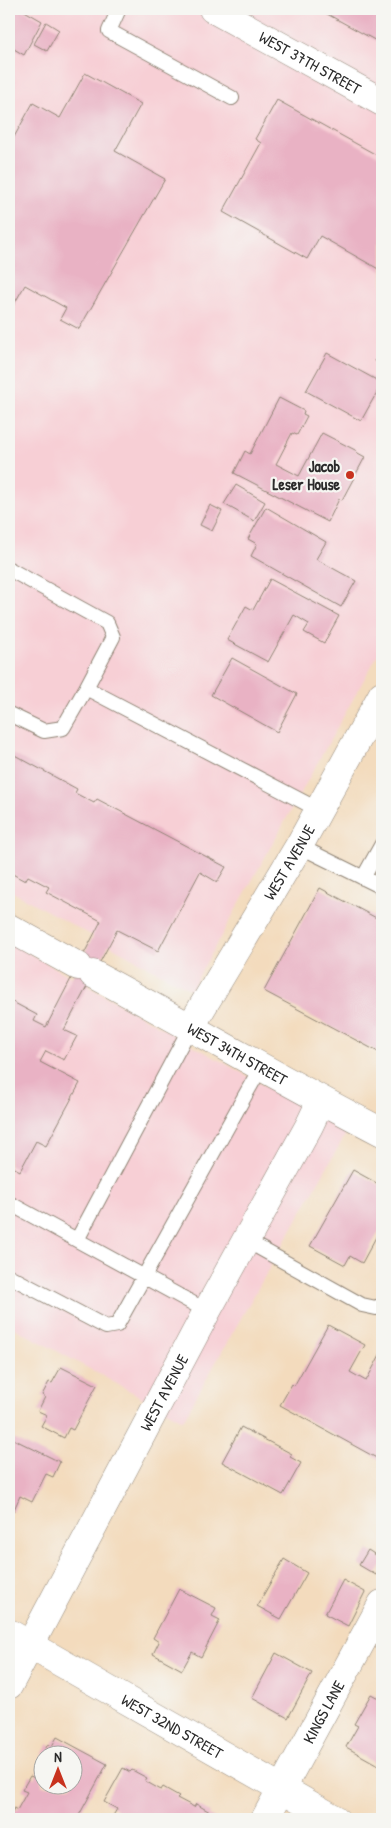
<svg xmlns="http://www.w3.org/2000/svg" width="391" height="1828" font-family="'Patrick Hand',sans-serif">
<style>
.built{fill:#f7cfd5}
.building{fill:#e9b2c4}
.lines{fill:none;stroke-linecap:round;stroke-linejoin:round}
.lane-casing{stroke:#8f8374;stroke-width:16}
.street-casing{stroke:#8f8374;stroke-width:29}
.secondary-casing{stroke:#8f8374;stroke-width:29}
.lane{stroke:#fff;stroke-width:14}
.street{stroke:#fff;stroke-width:28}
.secondary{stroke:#fff;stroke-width:28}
.poi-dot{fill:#c8321e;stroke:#f6f6f2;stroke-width:2}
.labels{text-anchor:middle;stroke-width:4.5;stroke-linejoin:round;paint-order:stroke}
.street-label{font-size:16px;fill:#2b2b2b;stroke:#f6f6f2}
.poi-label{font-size:16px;font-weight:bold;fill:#2b2b2b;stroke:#f6f6f2;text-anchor:end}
</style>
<rect width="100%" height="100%" fill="#f6f6f2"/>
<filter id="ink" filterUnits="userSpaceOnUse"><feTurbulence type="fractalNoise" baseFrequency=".02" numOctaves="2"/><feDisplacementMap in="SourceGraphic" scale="10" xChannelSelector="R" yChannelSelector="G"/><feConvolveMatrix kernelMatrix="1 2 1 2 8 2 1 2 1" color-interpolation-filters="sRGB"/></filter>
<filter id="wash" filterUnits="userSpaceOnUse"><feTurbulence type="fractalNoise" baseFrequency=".0096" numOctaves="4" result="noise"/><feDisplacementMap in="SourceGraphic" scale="20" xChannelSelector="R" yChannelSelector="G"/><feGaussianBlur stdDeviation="1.12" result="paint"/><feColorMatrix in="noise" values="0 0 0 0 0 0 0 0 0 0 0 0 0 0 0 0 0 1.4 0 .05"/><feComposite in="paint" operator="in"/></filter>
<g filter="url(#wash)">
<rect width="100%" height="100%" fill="#f3dbbd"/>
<!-- built -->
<path class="built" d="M9,9h373v638l-191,343 -182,-100z
M9,942l338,190 -164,288 -174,-95z"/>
<g id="blocks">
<!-- building -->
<path class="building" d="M9,9h12l21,12 -18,34 -15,-9z
M318,9h64v35z
M46,22l13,8 -12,21 -13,-7z
M85,73l56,31 -26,47 50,28 -86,150 -19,-10 6,-11 -41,-23 -12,21 -4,-2v-158l24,-43 27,15z
M277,100l105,58v113l-62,-35 -13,23 -84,-47 38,-69 -6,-4z
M382,348v17l-7,-4z
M327,353l55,30 -21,38 -55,-30z
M279,398l25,13 -1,3 4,2 -10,19 -5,-2 -16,31 23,12 23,-43 35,18 -1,1 9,5 -23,43 -3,-1 -11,23 -94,-49 11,-22 5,3z
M236,485l29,17 -11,19 -30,-17z
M210,505l12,6 -10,20 -12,-6z
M266,507l60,35 -10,17 40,22 -15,26 -90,-51 6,-12 -9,-5z
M270,579l69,37 -15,27 -20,-11 5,-8 -15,-9 -26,47 -41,-22 19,-34 7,4z
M232,658l65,36 -20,38 -66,-37z
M9,752l68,37 -2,4 19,10 3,-4 129,68 -9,15 -17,-10 -42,79 -41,-21 -53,100 13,6 -13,24 -18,-9 -6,11 40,21 -34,63 -10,-5 -16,30 -11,-6v-165l28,15 -3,6 12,6 55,-106 -55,-29 3,-5 -21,-11 -3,5 -16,-9z
M320,888l62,33v133l-118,-63z
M353,1170l29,16v40l-20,37 -12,-7 -5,9 -35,-19z
M328,1325l37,20 -15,27 16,9 16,-30v110l-102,-56 12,-21 2,2z
M9,1335l5,3 -5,10z
M61,1367l36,18 -24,45 -4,-2 -5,10 -23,-12 6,-11 -9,-4 7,-14 -3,-2 7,-13 3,1z
M241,1427l51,27 -2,3 11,6 -18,32 -61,-33z
M9,1437l51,25 -7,15 -7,-3 -14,28 -12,-6 -7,16 -4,-2z
M368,1550l14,9v6l-6,10 -17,-10z
M284,1559l23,14 -26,46 -24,-13z
M343,1580l22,12 -17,34 -23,-12z
M179,1589l37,19 -4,8 8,4 -19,37 -9,-5 -10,18 -29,-16 6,-12 -6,-4z
M276,1653l36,20 -24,45 -36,-20z
M371,1694l11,6v58l-4,7 -32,-18 12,-21 -4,-2z
M57,1737l50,27 -30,55h-68l5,-11 3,2 10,-18 -5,-2 8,-14 5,2 7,-15v23h30v-30h-30v4l-2,-1 8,-15 4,2z
M123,1768l7,4 2,-2 15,8 -2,3 16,9 2,-3 16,9 -2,2 17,9 2,-3 14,8 -1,3 7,4h-105l6,-10 -13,-7z"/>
</g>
</g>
<g filter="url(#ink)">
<use href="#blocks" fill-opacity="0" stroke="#8f8374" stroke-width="1"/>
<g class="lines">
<defs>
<path id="lane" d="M119,9l-10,22 123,67
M9,569l98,54 6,14 -27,51
M9,714l35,17 19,-3 23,-40 233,122
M299,846l83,41
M363,878l19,-34
M9,1203l198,108
M77,1240l114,-214
M247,1241l115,64 14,3 6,-3
M9,1276l97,51 11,-2 144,-258"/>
<g id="street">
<path id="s1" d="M213,9l169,93"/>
<path id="s2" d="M191,1026l108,-180 83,-151"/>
<path id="s3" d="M9,1633l326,186"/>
<path id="s4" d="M9,1685l198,-374 102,-185 12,-25"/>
<path id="s5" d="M265,1819l117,-215"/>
</g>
<g id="secondary">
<path d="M9,928l69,38"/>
<path id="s6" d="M93,974c97,52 192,108 289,158"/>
</g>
</defs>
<!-- lane casing -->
<use href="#lane" class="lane-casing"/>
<!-- street casing -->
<use href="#street" class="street-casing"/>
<!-- secondary casing -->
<use href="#secondary" class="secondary-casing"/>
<!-- lane -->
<use href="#lane" class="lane"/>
<!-- street -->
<use href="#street" class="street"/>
<!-- secondary -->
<use href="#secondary" class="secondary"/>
</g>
</g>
<!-- markers -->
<circle class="poi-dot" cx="350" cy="475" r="5"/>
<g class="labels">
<!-- street labels -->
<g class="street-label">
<text dy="6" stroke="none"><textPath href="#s1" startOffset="111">WEST 37TH STREET</textPath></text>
<text dy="6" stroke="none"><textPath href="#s2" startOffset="191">WEST AVENUE</textPath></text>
<text dy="6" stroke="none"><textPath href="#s6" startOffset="165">WEST 34TH STREET</textPath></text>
<text dy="6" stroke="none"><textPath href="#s4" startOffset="331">WEST AVENUE</textPath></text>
<text dy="6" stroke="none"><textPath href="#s5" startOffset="122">KINGS LANE</textPath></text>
<text dy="6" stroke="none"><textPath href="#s3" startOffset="188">WEST 32ND STREET</textPath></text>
</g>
<!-- poi labels -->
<g class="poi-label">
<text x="340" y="472">Jacob<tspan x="340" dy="18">Leser House</tspan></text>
</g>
</g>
<!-- margin -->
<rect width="391" height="1828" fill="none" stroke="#f6f6f2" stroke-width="30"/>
<!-- north arrow -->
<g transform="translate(58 1770)"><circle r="24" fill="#f6f6f2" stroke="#a5a5a2"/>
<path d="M0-4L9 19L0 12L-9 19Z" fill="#c8321e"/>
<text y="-8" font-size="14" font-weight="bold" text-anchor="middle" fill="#2b2b2b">N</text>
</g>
</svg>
